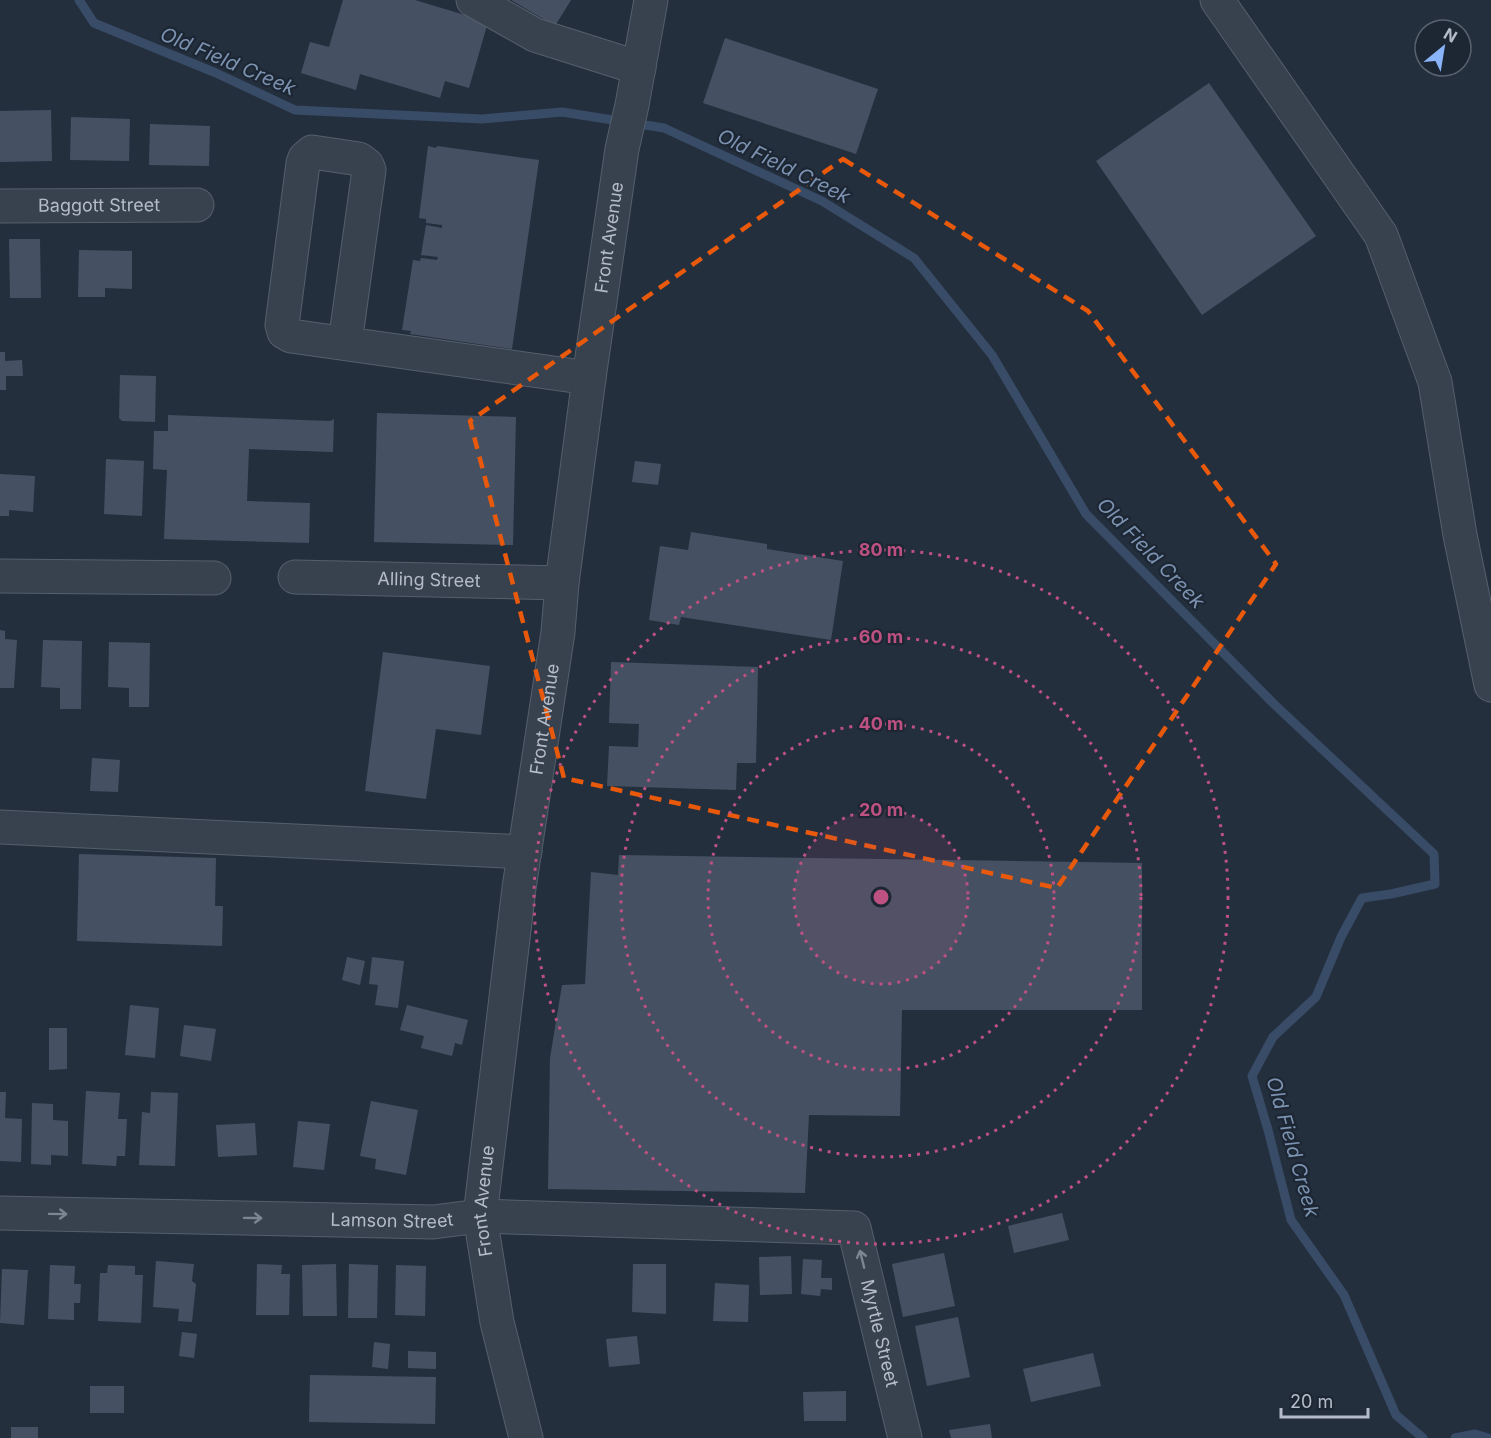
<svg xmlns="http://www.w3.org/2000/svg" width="1491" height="1438" font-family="Inter,sans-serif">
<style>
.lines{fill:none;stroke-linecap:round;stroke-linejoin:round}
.stream{stroke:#394c67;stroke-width:9}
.building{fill:#455162}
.minor-casing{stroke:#565f6c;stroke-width:35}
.minor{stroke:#38414e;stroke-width:33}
.oneway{stroke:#7c8592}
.marked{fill:none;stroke:#e8590c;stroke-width:4.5;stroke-dasharray:12 8;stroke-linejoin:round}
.ring{fill:none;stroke:#bd5182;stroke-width:3;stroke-dasharray:3 6}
.labels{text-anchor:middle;stroke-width:4.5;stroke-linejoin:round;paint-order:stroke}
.street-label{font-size:18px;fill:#b4bcc9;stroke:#1d2633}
.water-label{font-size:20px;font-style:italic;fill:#7c92b1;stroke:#1d2633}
.centre{fill:#bd5182;stroke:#1d2633;stroke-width:3}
.ring-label{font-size:18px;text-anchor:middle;font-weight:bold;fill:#bd5182;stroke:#1d2633;stroke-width:4.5;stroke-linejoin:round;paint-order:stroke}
</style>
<rect width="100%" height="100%" fill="#242f3e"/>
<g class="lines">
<!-- stream -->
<path class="stream" d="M79,0l15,23 122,50 79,37 187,9 80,-7 102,16 158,73 92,57 78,97 94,159 189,191 159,149 1,30 -44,10 -29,4 -21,39 -25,60 -43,40 -21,39 16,54 23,90 53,75 52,120 27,23
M1455,1438l20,-4 13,4"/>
</g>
<!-- building -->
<path class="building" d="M343,0h72l73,22 -19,66 -24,-7 -5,17 -80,-24 -4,16 -55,-17 9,-31 19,5z
M511,0h60l-16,26z
M725,38l153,51 -22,65 -153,-51z
M1209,83l107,153 -114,79 -106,-154z
M51,110l1,51 -52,1v-51z
M71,117l59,2 -1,42 -59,-1z
M150,124l60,2 -1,40 -60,-1z
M428,146l8,2 1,-2 102,14 -27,189 -102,-15 1,-3 -9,-1 11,-70 7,1 1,-3 16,2 1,-3 -17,-2 5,-30 16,3v-3l-16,-2v-4l-7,-1z
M9,239h31l1,59h-31z
M79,250l53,1v38l-27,-1v9h-27z
M0,352h5v9l17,-1 1,16h-17v14h-6z
M120,375l36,1 -1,46 -33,-1 -3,-3z
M377,413l139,4 -3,128 -139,-3z
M168,415l162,6 4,-2 -1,33 -84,-3 -2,52 63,2 -1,40 -145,-4 3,-69 -14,-1 1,-38h14z
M106,459l38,2 -2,55 -38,-2z
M635,461l26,3 -3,21 -26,-3z
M0,474l35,2 -2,36 -24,-2v6h-9z
M691,532l76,12v5l76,12 -12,79 -150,-23 -2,8 -30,-5 11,-74 28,4z
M0,630l5,1v8l12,1 -3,48h-14z
M43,640l39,1 -1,68h-21v-21l-19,-1z
M109,642l41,1 -1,64h-20v-19l-21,-1z
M383,652l107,14 -9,69 -45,-6 -10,70 -61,-8z
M611,662l147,5 -2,96h-19l-1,27 -129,-4 2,-40 29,1 1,-23 -30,-1z
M92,758l28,2 -2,32 -28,-1z
M79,854l137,4 -1,48h8l-1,40 -145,-5z
M619,855l523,8v147h-240l-2,106 -91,-1 -4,78 -257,-4 2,-131 12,-73 23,-1 6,-112 27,3z
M347,957l18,4 -5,24 -18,-5z
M372,957l32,4 -6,47 -23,-3 3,-20 -9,-1z
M130,1005l29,3 -4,50 -30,-3z
M407,1005l61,15 -6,25 -7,-2 -3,13 -31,-8 3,-12 -24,-6z
M184,1025l32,4 -5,32 -31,-5z
M49,1028h18v41l-18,1z
M86,1091l34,2 -2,26h9l-2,37h-8l-1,10 -34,-2z
M0,1092h6l-1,26 17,1 -1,43 -21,-1z
M151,1092l27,1 -3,73 -36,-1 3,-53 8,1z
M371,1101l47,9 -12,65 -31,-6 1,-10 -16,-3z
M32,1103l21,1v16l15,1v35l-17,-1v10l-20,-1z
M298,1121l32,3 -6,46 -31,-3z
M255,1123l2,32 -39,2 -2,-32z
M1062,1213l7,27 -55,13 -6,-27z
M944,1253l11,53 -52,11 -11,-53z
M791,1256l1,38 -32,1 -1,-38z
M803,1259l19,1 -1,18h11v12l-11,-1 -1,7 -19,-2z
M156,1261l38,3 -2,17 4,3 -4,38 -14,-1 1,-12 -26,-2z
M257,1264l25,1 -1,9h9l-1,41h-33z
M336,1264l1,52h-34l-1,-51z
M349,1264l29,1 -1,53h-29z
M633,1264h33v50l-34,-2z
M50,1265l25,1 -1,18h7l-1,19h-6v17l-26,-1z
M108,1265l27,1v9h8l-2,48 -43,-2 2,-48h7z
M396,1265l30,1 -1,50 -30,-1z
M2,1269l26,1 -4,55 -24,-2z
M715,1283l34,2 -1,37 -35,-1z
M958,1317l12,60 -43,9 -12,-60z
M182,1332l15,2 -3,24 -15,-2z
M637,1336l3,28 -31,3 -3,-28z
M374,1342l16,2 -2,25 -16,-2z
M408,1351l28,1v17l-28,-1z
M1093,1353l8,33 -70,16 -8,-33z
M310,1375l126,2 -1,47 -126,-2z
M90,1386h34v27h-34z
M846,1391v30h-42l-1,-29z
M990,1424l2,14h-41l-2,-8z
M11,1427h27v11h-27z"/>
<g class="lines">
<defs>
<g id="minor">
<path d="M473,0l62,35 104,33"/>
<path d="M1217,0l164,235 54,147 25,153 31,150"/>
<path id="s1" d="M0,206l197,-1"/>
<path d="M345,343l24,-173 -2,-5 -8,-6 -47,-7 -7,6 -2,5 -21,162 2,7 7,4 298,42"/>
<path d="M0,576l214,2"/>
<path id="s2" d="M295,577l267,6"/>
<path d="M0,827l525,25"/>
<path id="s3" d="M0,1213l433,9 47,-6 374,12 51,210"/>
<path id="s4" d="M526,1438l-29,-116 -17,-106 39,-328 39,-256 4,-49 27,-205 33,-229 10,-44 19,-105"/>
</g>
</defs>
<!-- minor casing -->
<use href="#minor" class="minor-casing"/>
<!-- minor -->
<use href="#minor" class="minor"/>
</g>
<!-- one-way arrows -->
<defs><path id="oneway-shaft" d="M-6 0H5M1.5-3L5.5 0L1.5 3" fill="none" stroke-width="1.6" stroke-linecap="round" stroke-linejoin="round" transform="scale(1.5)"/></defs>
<g class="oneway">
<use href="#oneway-shaft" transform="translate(58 1214) rotate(1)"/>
<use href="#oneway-shaft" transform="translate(253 1218) rotate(1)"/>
<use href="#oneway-shaft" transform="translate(862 1259) rotate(-104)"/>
</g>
<!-- marked area -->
<path class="marked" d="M843,159l245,152 188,253 -219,324 -493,-110 -94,-357z"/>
<!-- distance rings -->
<circle cx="881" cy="897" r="87" fill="#bd5182" fill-opacity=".12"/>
<g class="ring">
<circle cx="881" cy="897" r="87"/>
<circle cx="881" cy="897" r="173"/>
<circle cx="881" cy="897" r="260"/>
<circle cx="881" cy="897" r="347"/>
</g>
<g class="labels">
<!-- street labels -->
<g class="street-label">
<text dy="6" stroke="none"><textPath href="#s1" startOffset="99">Baggott Street</textPath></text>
<text dy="6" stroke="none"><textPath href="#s4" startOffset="1214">Front Avenue</textPath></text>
<text dy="6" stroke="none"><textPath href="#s2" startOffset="134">Alling Street</textPath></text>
<text dy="6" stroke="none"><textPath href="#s4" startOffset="728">Front Avenue</textPath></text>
<text dy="6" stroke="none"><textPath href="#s4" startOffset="242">Front Avenue</textPath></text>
<text dy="6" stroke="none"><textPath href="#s3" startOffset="392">Lamson Street</textPath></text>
<text dy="6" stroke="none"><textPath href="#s3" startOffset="963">Myrtle Street</textPath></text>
</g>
<!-- water labels -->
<g class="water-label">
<text transform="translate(228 61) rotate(23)" y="7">Old Field Creek</text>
<text transform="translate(784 166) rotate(26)" y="7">Old Field Creek</text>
<text transform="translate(1151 553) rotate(46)" y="7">Old Field Creek</text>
<text transform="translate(1293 1147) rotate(74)" y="7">Old Field Creek</text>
</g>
</g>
<circle cx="881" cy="897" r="9" class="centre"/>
<g class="ring-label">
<text x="881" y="556">80 m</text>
<text x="881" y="643">60 m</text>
<text x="881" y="730">40 m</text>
<text x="881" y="816">20 m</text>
</g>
<!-- north arrow -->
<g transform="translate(1443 48) rotate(30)"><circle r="28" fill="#1d2633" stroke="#59626f" stroke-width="1.5"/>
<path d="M0-4.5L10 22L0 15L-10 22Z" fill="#8ab4f8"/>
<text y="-9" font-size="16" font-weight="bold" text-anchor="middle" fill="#b4bcc9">N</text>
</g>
<!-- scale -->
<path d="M1281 1408v9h87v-9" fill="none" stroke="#b4bcc9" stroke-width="3"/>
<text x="1290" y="1408" font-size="18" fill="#b4bcc9" stroke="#1d2633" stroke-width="4.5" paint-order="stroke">20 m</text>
</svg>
